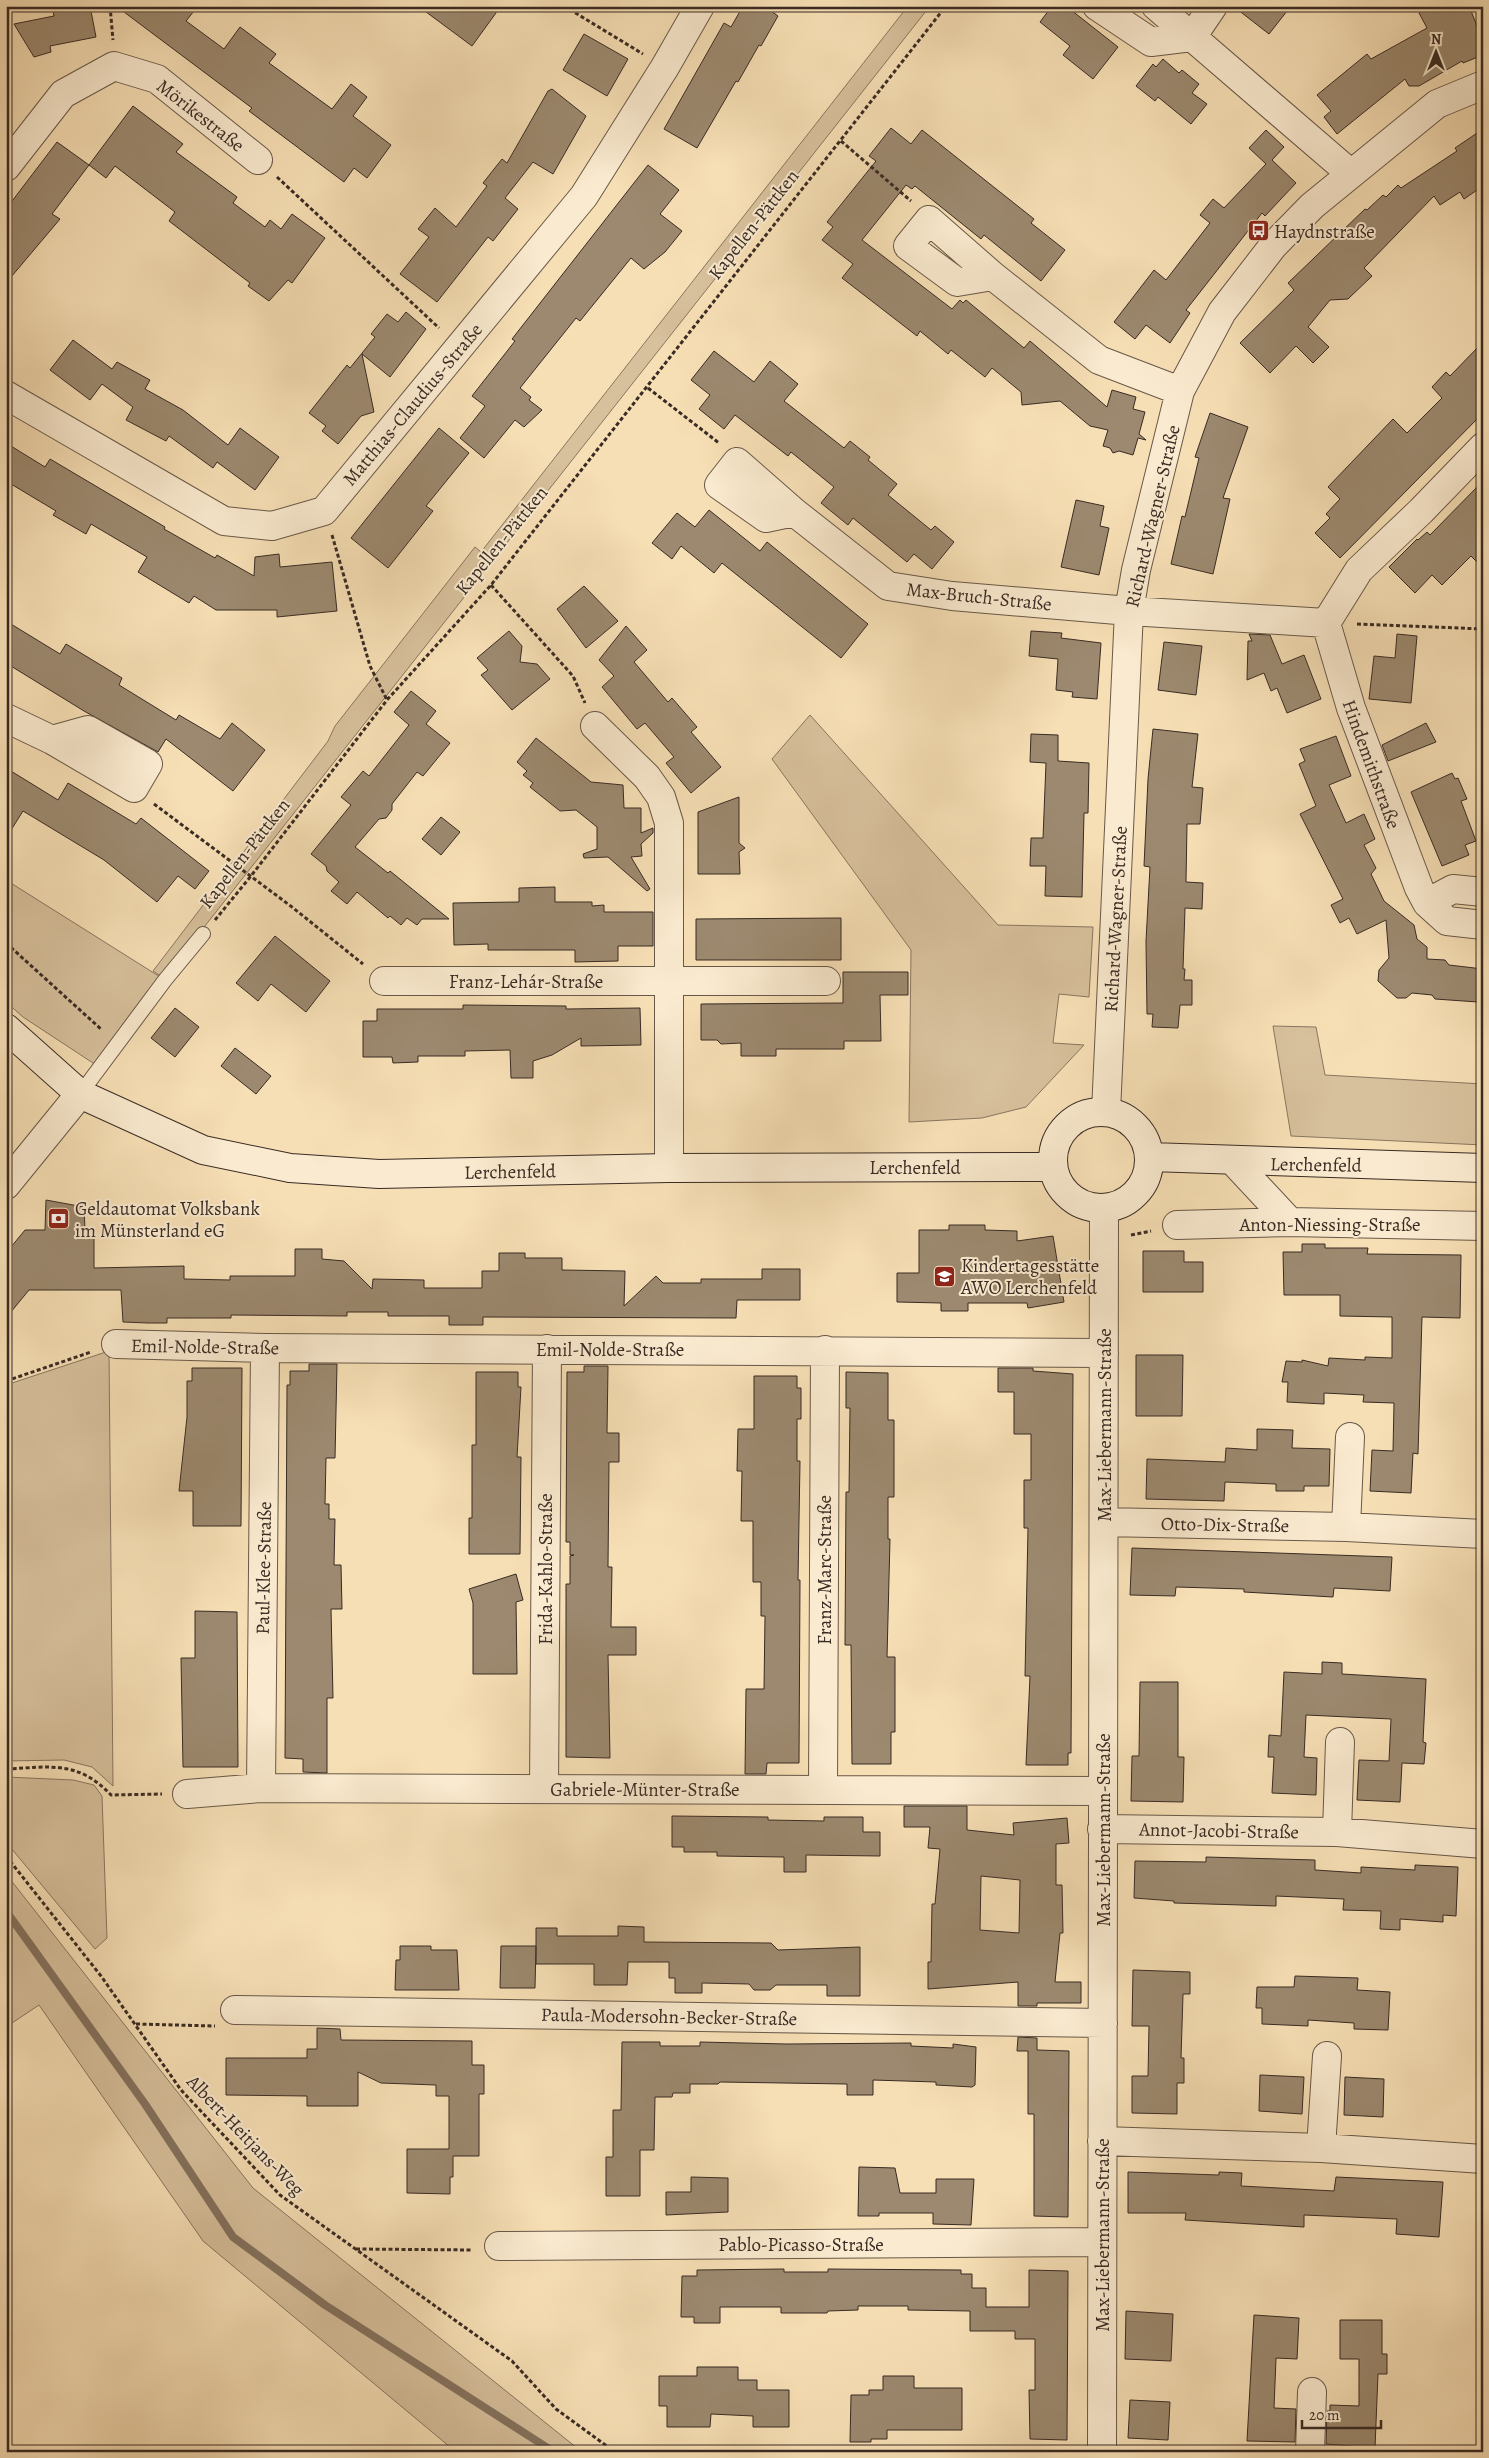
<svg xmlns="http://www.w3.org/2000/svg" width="1489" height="2458" font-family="Alegreya,serif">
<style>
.green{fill:#d7c09c;stroke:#887660}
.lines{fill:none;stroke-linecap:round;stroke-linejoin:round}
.stream{stroke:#84725e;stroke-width:8}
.building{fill:#9c896f;stroke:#392b24;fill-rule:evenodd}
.lane-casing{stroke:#685848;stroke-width:16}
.street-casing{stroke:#685848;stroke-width:30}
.secondary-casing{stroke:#392b24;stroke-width:30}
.path{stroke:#392b24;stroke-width:3;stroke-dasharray:4 2.5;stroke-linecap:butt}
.lane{stroke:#faeacf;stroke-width:14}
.street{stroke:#faeacf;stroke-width:28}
.secondary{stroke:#faeacf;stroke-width:28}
.labels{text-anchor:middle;stroke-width:4;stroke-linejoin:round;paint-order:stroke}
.street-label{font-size:19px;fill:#392b24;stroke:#faeacf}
.poi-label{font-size:19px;fill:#392b24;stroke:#faeacf;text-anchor:start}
</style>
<rect width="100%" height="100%" fill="#f7dfb5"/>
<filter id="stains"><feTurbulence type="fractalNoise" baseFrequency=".004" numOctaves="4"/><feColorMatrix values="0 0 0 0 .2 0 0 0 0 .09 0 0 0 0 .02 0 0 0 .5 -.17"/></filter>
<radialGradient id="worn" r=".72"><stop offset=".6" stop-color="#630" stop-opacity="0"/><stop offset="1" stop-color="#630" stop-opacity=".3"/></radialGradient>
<!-- green -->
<path class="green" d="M908,6h22l-766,972 -11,-7 175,-230 7,-15 140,-179 6,5z
M810,715l188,210 95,2 -4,70 -30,-3 -6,49 31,2 -58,62 -44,11 -73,4 2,-172 -139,-191z
M6,880l159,100 -66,87 -76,-50 -17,-15z
M1273,1026l43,1 9,48 158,9v61l-192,-9z
M109,1351l4,435 -21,-19 -28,-7 -58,1v-376z
M6,1777l67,3 21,5 8,11 5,142 -12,11 -89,-107z
M6,1874l247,314 329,264h-126l-253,-211 -164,-236 -33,22z"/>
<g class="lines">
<!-- stream -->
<path class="stream" d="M6,1911l139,193 88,133 92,68 229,147"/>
</g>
<!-- building -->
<path class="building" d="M52,6h38l6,31 -46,9 1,6 -17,5 -20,-33 40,-8z
M116,6h82l-12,15 38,28 16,-22 36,27 -7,9 63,46 19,-25 16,13 -14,19 38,29 -24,33 -13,-10 -10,14 -95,-71 3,-3z
M418,6h83l-29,40z
M743,6h21l14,10 -17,30 -2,-1 -21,37 -2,-1 -39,67 -33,-19 60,-106 7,4z
M1052,6h14l52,41 -25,32 -30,-24 7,-9 -30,-24z
M1233,6h58l-22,28z
M1432,6h37l14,35v14l-20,8 -1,-2 -43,25h-10l-4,-7 -68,55 -13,-17 7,-6 -14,-16 50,-41 4,5 56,-31 -8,-15z
M584,34l44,25 -21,37 -44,-26z
M1163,59l16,14 3,-3 17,14 -7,9 15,11 -16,20 -33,-27 -3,4 -19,-15 17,-22 3,3z
M552,89l34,27 -33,58 -20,-12 -28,36 13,11 -25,32 -5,-4 -51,65 -37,-28 29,-37 -11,-8 17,-21 21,19 31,-41 -4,-3 19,-24 5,4 41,-72z
M133,106l50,38 -7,8 61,45 -4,6 32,24 5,-7 11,9 11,-15 33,24 -33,45 -4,-3 -19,21 -21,-15 2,-3 -81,-62 6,-9 -60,-46 -9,12 -17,-13 -37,49 8,5 -54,64v-74l51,-67 32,23z
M891,128l20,16 11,-14 112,89 -3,4 34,27 -24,31 -57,-46 -3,4 -66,-53 -3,3 -6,-4 -44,55 90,69 8,-9 3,3 3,-3 58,48 6,-7 77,66 5,-17 24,7 -3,12 12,3 -6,22 7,6 -8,-2 -5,17 -14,-4 -6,2 -3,-5 -7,-2 5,-16 -18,-4 -30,-25 -38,4 -1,-13 -29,-24 -7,9 -34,-27 -3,4 -28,-23 -3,5 -75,-58 11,-14 -31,-24 11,-13 -6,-5 49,-61 -7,-5z
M1483,129v57l-19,13 -4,-7 -20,13 -6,-9 -70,72 8,8 -24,23 -18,1 -22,27 21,20 -16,16 -17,-17 -26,27 -30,-30 54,-53 -6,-7 77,-74 2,1 16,-15 3,2 12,-12 3,3 56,-37 -2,-3z
M1266,130l18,17 -12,13 24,23 -31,33 -3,-3 -76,97 4,3 -20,30 -24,-18 -11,14 -21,-17 40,-52 12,10 44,-57 -10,-8 13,-16 11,9 42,-44 -17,-16z
M648,165l31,25 -19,24 22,17 -17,21 -21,17 -13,-11 -51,63 -4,-3 -56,70 11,9 -2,3 13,10 -18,17 -9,-7 -31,38 -24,-20 25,-32 -13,-10 43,-55 -3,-2z
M406,312l20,17 -36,48 -28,-23 12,58 -13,4 -23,28 -16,-13 4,-5 -17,-13 38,-48 3,3 25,-31 -4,-3 16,-20 11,8z
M73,340l39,29 5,-7 33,18 -5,9 38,21 45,35 12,-17 39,29 -24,33 -38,-28 -4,6 -44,-32 -3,5 -40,-21 7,-13 -31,-23 -12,16 -40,-30z
M1483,342v71l-143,145 -25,-25 15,-15 -4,-4 14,-15 -12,-12 65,-68 14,14 35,-35 -10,-11 14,-15 4,4z
M714,351l40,31 16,-21 28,23 -14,17 60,47 6,-7 20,16 -2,3 29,24 -9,11 43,35 4,-4 19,16 -22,27 -18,-15 -7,8 -54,-44 -5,7 -27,-22 13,-16 -43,-35 -3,4 -53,-41 -11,14 -25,-20 11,-14 -19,-15z
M1210,413l38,14 -25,71 7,1 -17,75 -42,-10 11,-48 3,1 14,-59 -4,-1z
M439,428l30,25 -43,53 7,5 -45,57 -37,-30z
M6,443l39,24 5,-8 115,68 -1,2 51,29 2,-3 37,21 1,-19 24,-3 1,13 52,-5 5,49 -60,6v-7h-61l-22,-14 -5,7 -51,-31 9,-15 -56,-33 -5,10 -33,-19 3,-4 -50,-30z
M1483,481v87l-12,-12 -29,29 -10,-10 -17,18 -26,-26 28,-28 1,1 9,-8 3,3z
M1076,500l28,6 -4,20 9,2 -10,47 -38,-8z
M709,510l51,41 7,-9 101,82 -27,34 -119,-95 -8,10 -33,-27 -9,13 -20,-16 25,-30 18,14z
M584,586l34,35 -32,27 -29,-39z
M6,621l54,33 6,-10 56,34 -3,7 57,35 3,-5 41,24 12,-16 33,27 -32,41 -67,-52 -8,13 -74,-41 -78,-48z
M626,626l21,24 -13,12 34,40 4,-4 25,29 -6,5 30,35 -30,26 -25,-30 8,-6 -29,-34 -8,6 -35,-42 12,-11 -15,-16z
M509,631l13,15 -2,16 17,2 13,15 -38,31 -31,-35 7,-5 -11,-12z
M1031,631l31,2 -1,5 40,5 -4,56 -25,-2 1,-5 -17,-2 2,-31 -29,-3z
M1249,634l21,1 12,29 22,-9 17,44 -34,14 -10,-25 -6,3 -7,-18 -17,7 1,-39h4z
M1397,634l20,2 -6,67 -42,-4 5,-43 21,2z
M1164,642l38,4 -6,49 -38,-5z
M411,691l25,20 -10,13 24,19 -27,33 -6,-4 -25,32v6l-6,8 -7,1 -24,28 33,26 2,-2 59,48h-27l-5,6 -10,-7 -6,7 -11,-9 -2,2 -31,-26 -10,12 -16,-13 8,-9 -12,-11 -1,-5 -15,-12 40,-49 -10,-8 22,-26 6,5 40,-51 -15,-13z
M1426,723l10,19 -48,19 -6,-16z
M1153,729l45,5 -6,53 11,1 -3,36h-13l-1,58 17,1 -1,26 -17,-1 -2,61h2l-1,11h8v25h-12l-2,23 -26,-1 1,-13h-6l-1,-73 4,-74 -6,-1 4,-87z
M1031,734l27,1v26l31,2 -1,50h-4l-2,84 -37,-1 1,-30h-16l1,-28h12l3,-75 -16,-1z
M1336,736l15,40 -22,9 17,38 18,-9 11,25 -11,6 12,23 -5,6 13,27 30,24 3,14 10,8v12l18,1 4,5 34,4v21h-3l-2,12 -43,-3 -3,-4 -20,-2 -6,5h-9l-19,-17 1,-11 10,-12 -3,-38 -29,14 -8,-16 -9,5 -9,-18 12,-6 -43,-85 16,-8 -17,-42 6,-3 -5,-12z
M536,738l55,44 32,3 1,23h17v25l12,-5v5l-12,11 1,12 -11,1 19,32 -3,2 -39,-34 -24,1 -1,-4 14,-5v-22l-21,-17 -16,1 -30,-24 3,-4 -10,-8 4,-4 -10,-9z
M6,768l52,32 10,-17 68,41 5,-6 68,53 -14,18 -17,-13 -21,26 -53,-42 -81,-49 -17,27z
M1452,773l3,6 3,-1 9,21 -6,2 15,40 -11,4 4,10 -27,11 -31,-74z
M739,797v46l6,5 -6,4 1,22h-42v-62z
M441,817l19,15 -19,23 -19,-16z
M555,887v15h37v4l12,-1v7h49v34h-35v15l-43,1v-12h-87v-6l-34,1 -1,-42 66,-1v-14z
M841,918v42h-145v-41z
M275,936l55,45 -24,31 -35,-28 -13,17 -22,-18z
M843,972h65v23h-28l1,46h-37v8h-68v7h-35v-13l-20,1 -4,-4h-16v-36l142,-1z
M463,1005l103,1v3l74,-1 1,37 -60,1v-8l-29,17 -19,6v17h-22l-1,-28 -45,1v5h-47v6l-25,1 -1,-6h-29v-36h14v-12h86z
M175,1008l24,19 -24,30 -24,-19z
M235,1048l36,28 -15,18 -35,-28z
M46,1200l38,7 1,23h9v38l90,-2v13l46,1v-4h65v-27h27v10l22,2 28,28 1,-10 51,1v8h58v-17h17v-18h26v5h37v12l63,1 -1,35 32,-30 7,7h38v-4h61v-10h38v31h-63l-1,18 -253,-1v8h-34v-9h-61v-4h-41v4l-116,-1v3h-64v5h-19l-25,-1 -2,-32h-92l-23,28v-65l19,-23h20z
M949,1225h36v5l32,1v10l36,-5 11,66 -36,6 -1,-5h-59v8h-27v-8l-44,-1v-29h22v-43h30z
M1302,1244h23v4h43l-1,6 94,1 -1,63 -38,-1 -4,137 -5,-1 -2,40 -41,-2 2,-41 21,1 1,-48 -31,-1 1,-7 -40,-2v11l-37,-2 1,-20h-6l4,-21 16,1v-2l26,6 1,-8 36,2v-3l27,1v-41l-52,-1v-21h-56l-1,-43h19z
M1143,1251h41v11h19v30h-60z
M1136,1355h47l-1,61h-46z
M309,1364h28l-2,94h-9l-1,46h4v15h6l-1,46h7l1,44h-11l2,89h-6v75l-24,-1v-13l-18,-1 2,-373h3v-14h19z
M584,1366h24l-1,67h12v29h-10l-1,105h4l-1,60h25v28h-28l2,103 -44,-1v-173h4v-28l4,-1h-4v-13h-4l1,-170h17z
M192,1368h50l-1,158h-48v-35h-14l8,-74v-36h5z
M998,1368h35v3l40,3 -2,379h-3v12h-42l4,-89h-5l3,-148h-4v-48h7v-46h-17v-42h-16z
M476,1372h42v15h3l-4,70h4l-1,97h-51v-36h3v-73h4z
M846,1372l42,1v47h6v77h-6v42h2l-3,118h8v75h-4v32h-39l-1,-119h-6l1,-153h3l1,-84h-4z
M754,1376h43v12h4v31h-4v42h3l-2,119h2l-1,183h-32l-1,11h-21l1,-85h18l1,-73h-4v-34h-8v-61h-12l1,-50h-5l1,-42h16z
M1257,1429l36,1 -1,18 38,1 -1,37h-25v5h-28v-7l-51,-2 -1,19 -78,-2 1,-40 78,3 1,-14 31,2z
M1132,1548l260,9 -2,34 -56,-3 -1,9 -89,-5v-3l-68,-2 -1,9 -45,-1z
M516,1574l7,26 -7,2 1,72h-44v-71l-4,-14z
M195,1611l42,1 1,155h-55l-2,-109h14z
M1322,1662l20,1v11l84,5 -3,63 3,1 -2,21 -22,-1 -2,39 -43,-2 2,-40 30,1 2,-42 -85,-4 -2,42 13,1 -1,37 -44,-2 2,-36h-6l1,-22 12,1 3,-64 38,2z
M1140,1682h38v75h6l-1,45 -52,-1 1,-45h7z
M904,1806h63v24l47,5 -1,-12 54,-5 2,25 -13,1v41h6l1,48h-3l-5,49h26v21h-44v3h-19v-24l-90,7v-27h3l1,-58h3l5,-55 -12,-1 2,-21h-26zM981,1876l39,4 -1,53 -39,-3z
M672,1816l96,1v3l56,1v-4h39v15h17v24l-74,-1v17h-22v-15l-67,-1v-4h-33v-5h-12z
M1206,1857l109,3v10l46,3v-6l54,3v-5l43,2 -2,49 -13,-1v7l-43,-3v11l-20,-1 1,-18 -38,-1 1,-11 -68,-3v10l-102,-3v-2l-40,-3 1,-37 71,1z
M618,1926l26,1v15l127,1 7,7 82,-3v49h-33v-11h-51l-6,5h-16l-5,-6 -47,-1v10h-27v-15h-6v-16h-41l-1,23h-33v-21h-58v-36h21v8h61z
M400,1946h31v4h26l2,40h-64l1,-30h4z
M501,1946h35l-1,42h-35z
M1133,1970l57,2v22h-7l-2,64h3v25h-7v31l-45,-1v-37h16l1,-50h-17z
M1295,1976l63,2 -1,12 33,2 -2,38 -34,-1v-6l-46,-3v6l-46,-2v-16h-6l1,-21h37z
M317,2028l23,1 1,11 131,1v24h12v29h-5v62h-26v21h-3v17l-43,-1v-44h42v-53h-13v-11l-55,-2 -23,-11v34h-51v-10l-81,-1v-37h81v-9h10z
M1018,2037l19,1v12l32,1 -1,166 -34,-1v-102h-6v-63h-11z
M622,2042h38v4h40v-4l87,2 124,-1v3l42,2v-4l23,3 -1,38 -3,2 -36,-2v-3l-63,-2v15h-26v-11l-127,-2 -2,2h-28v9h-17l-1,4h-17l-1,53h-14v46h-34v-39h7v-47h8z
M1260,2075l44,2 -2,37 -43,-3z
M1345,2077l39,2 -1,38 -39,-2z
M859,2167l36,1 5,25h36v-14h38l-3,46 -38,-1v-11h-54v3h-21z
M1128,2172l91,3v-3l23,1 -1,13 93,5 2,-14 107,5 -4,55 -43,-3 1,-15 -93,-4v12l-119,-7 1,-7h-58z
M691,2177l37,1v34l-62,3v-23h25z
M784,2269v3h44v-3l133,1v4h11v14h14v19h43v-37l39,1 -1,169 -37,-1 -1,-49h6v-51h-20v-8h-45v-20l-62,-1v-4h-50v4l-30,1 -1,2h-46v-6h-61v16h-26v-6h-13l1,-41h15v-6z
M1126,2311l47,3 -2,47 -46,-2z
M1254,2315l45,3 -2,41 -21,-1 -2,50 22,1 -1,33 -48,-1z
M1340,2320h42v34h5v20h-9l-3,74 -49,-4 1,-33h3v-6l29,1v-47h-19z
M697,2367h41v13h19v10h32v37h-36v-11l-42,-2 -1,13h-43v-21h-8v-30h38z
M883,2376h31v12h48v42h-75v9h-16v3h-21l1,-47h18v-5h14z
M1130,2400l40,2 -2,38 -40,-2z"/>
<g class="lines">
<defs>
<path id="lane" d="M80,1094l85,-114 38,-46"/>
<path id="street" d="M1097,6l54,36 41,-5 21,-31
M1156,6l194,167
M6,167l57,-73 51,-28 43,13 101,81
M993,276l-36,6 -49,-36 21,-26 64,56 106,84 81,31
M6,395l218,126 48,5 52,-15 260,-315 81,-129 35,-61
M794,512l-28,6 -47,-33 18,-23 57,50 94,74 64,10 177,15 197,12 33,-53 62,-59 62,-64
M1326,623l25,85 68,180 8,15 20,18 36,4
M6,718l46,22 82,48 14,-24 -60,-34 -36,10
M595,726l52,51 14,20 8,26v345
M1427,903l26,-14 30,3
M384,981h442
M1106,1112l23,-501 7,-41 44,-179 42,-79 51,-66 39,-40 125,-102 46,-19
M1234,1162l56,60
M6,1185l74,-91
M1177,1225l113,-3 193,4
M116,1344l149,4 839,5
M1104,1522l242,5 137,7
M1346,1527l4,-90
M261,1788l4,-440
M544,1789l3,-440
M823,1789l2,-439
M187,1794l74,-6 842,3
M1102,1829l235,3 146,12
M1337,1832l3,-90
M235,2010l868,13
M1102,2141l219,7 162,11
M1321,2148l6,-92
M499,2246l603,-4
M1102,2452l2,-1243
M1310,2452l2,-60"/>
<path id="secondary" d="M6,1028l74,66 123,56 87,18 89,6 290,-6 384,-1
M1053 1160a48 48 0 1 1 96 0a48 48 0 1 1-96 0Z
M1150,1157l333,11"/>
</defs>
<!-- lane casing -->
<use href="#lane" class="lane-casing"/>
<!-- street casing -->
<use href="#street" class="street-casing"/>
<!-- secondary casing -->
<use href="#secondary" class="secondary-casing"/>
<!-- path -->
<path class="path" d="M110,6l3,34
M564,6l79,48
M841,141l70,60
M277,177l162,151
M648,388l71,55
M332,535l38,131 17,34
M491,585l82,91 12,27
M1357,624l126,5
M154,804l138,103 71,57
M215,920l36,-44 136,-176 104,-115 455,-579
M6,943l96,87
M1131,1235l20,-4
M6,1381l85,-29
M6,1769c44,-2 72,-9 105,26l51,-1
M6,1856l95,120 80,114 99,105 232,166 44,48 59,43
M136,2024l79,2
M356,2249l117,1"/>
<!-- lane -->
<use href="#lane" class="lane"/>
<!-- street -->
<use href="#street" class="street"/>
<!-- secondary -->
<use href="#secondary" class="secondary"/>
</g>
<!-- icons -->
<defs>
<symbol id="bus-square" viewBox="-11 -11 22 22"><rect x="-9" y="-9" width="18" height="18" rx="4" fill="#8f2418" stroke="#faeacf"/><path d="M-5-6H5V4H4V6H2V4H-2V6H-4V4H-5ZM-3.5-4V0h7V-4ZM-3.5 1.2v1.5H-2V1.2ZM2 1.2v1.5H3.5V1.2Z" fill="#fff"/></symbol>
<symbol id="bank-square" viewBox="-11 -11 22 22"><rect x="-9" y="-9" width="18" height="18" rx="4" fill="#8f2418" stroke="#faeacf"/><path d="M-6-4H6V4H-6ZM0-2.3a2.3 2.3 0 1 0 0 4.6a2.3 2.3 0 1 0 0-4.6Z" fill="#fff"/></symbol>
<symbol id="school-square" viewBox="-11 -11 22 22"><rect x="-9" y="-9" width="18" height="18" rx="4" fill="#8f2418" stroke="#faeacf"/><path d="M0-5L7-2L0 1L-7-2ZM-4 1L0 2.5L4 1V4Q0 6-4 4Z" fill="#fff"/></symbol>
</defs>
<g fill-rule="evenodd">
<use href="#bus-square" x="1246" y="218" width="25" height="25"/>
<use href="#bank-square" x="46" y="1206" width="25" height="25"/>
<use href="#school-square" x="932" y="1264" width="25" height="25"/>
</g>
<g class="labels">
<!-- street labels -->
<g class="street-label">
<text transform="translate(201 115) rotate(38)" y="7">Mörikestraße</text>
<text transform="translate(753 224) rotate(-52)" y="7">Kapellen-Pättken</text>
<text transform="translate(412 404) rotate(-50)" y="7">Matthias-Claudius-Straße</text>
<text transform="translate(1152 516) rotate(-77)" y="7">Richard-Wagner-Straße</text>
<text transform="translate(501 540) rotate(-51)" y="7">Kapellen-Pättken</text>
<text transform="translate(979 596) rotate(6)" y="7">Max-Bruch-Straße</text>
<text transform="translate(1372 764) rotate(70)" y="7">Hindemithstraße</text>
<text transform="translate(244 853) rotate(-52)" y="7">Kapellen-Pättken</text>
<text transform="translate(1115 919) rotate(-87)" y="7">Richard-Wagner-Straße</text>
<text x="526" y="988">Franz-Lehár-Straße</text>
<text transform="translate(1316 1164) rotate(1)" y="7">Lerchenfeld</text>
<text x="915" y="1174">Lerchenfeld</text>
<text transform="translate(510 1171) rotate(-1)" y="7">Lerchenfeld</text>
<text x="1330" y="1231">Anton-Niessing-Straße</text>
<text transform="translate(205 1346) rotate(1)" y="7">Emil-Nolde-Straße</text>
<text x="610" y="1356">Emil-Nolde-Straße</text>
<text transform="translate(1104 1425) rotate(-90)" y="7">Max-Liebermann-Straße</text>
<text transform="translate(1225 1524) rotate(1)" y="7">Otto-Dix-Straße</text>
<text transform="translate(263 1568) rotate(-89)" y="7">Paul-Klee-Straße</text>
<text transform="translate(545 1569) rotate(-90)" y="7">Frida-Kahlo-Straße</text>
<text transform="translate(824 1570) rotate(-90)" y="7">Franz-Marc-Straße</text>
<text x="645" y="1796">Gabriele-Münter-Straße</text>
<text transform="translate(1103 1830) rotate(-90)" y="7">Max-Liebermann-Straße</text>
<text transform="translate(1219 1830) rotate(1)" y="7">Annot-Jacobi-Straße</text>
<text transform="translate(669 2016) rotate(1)" y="7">Paula-Modersohn-Becker-Straße</text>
<text transform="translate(246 2135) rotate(46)" y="7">Albert-Heitjans-Weg</text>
<text transform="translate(1102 2235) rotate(-90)" y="7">Max-Liebermann-Straße</text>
<text x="801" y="2251">Pablo-Picasso-Straße</text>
</g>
<!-- poi labels -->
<g class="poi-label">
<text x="1274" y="238">Haydnstraße</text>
<text x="75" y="1215">Geldautomat Volksbank<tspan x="75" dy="22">im Münsterland eG</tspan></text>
<text x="961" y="1272">Kindertagesstätte<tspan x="961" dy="22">AWO Lerchenfeld</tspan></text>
</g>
</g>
<!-- margin -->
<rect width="1489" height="2458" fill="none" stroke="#f7dfb5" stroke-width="25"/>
<rect x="8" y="8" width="1474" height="2443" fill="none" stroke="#392b24" stroke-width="2.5"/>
<rect x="12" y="12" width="1464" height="2433" fill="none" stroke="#392b24"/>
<!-- north arrow -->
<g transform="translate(1436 52)" stroke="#faeacf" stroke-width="4" paint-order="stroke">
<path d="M0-4L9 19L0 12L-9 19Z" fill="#392b24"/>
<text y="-8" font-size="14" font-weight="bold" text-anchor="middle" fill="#392b24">N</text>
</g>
<!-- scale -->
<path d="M1302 2420v8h79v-8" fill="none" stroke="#392b24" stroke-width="2.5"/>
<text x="1309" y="2420" font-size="15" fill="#392b24" stroke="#faeacf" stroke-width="4" paint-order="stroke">20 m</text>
<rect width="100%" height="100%" filter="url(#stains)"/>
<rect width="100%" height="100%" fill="url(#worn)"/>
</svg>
